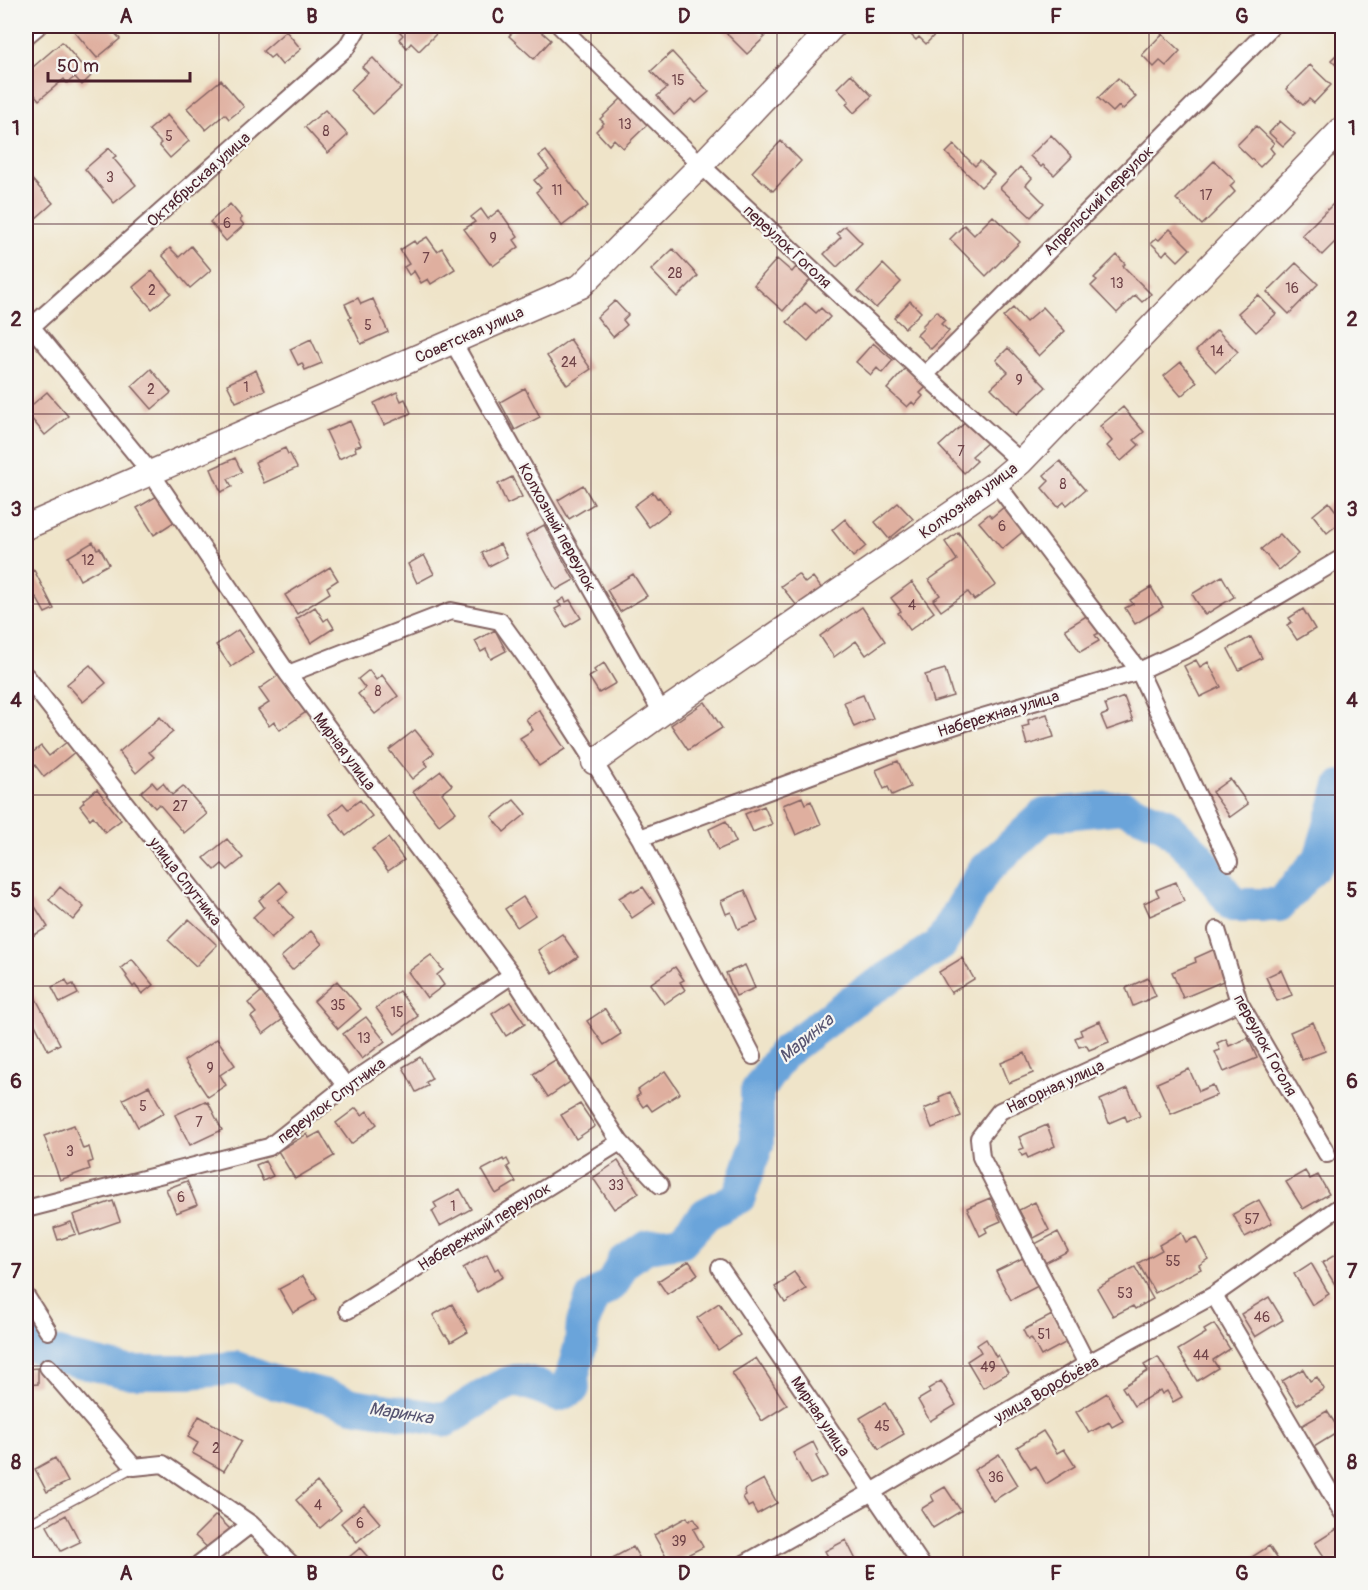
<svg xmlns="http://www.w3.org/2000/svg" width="1368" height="1590" font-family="Pangolin,sans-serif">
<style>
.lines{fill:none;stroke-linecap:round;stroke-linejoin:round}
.river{stroke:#6aa4da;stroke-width:34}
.building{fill:#dfaf9f}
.lane-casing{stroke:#846462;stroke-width:11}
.street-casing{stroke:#846462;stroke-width:20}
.secondary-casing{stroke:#846462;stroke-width:27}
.lane{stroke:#fff;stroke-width:8}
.street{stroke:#fff;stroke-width:16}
.secondary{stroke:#fff;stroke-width:24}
.grid{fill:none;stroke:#4a1f2b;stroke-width:1.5;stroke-opacity:0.55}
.labels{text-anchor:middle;stroke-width:4.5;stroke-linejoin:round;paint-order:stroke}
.number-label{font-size:14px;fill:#6f4348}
.street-label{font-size:16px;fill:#4a1f2b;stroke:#f6f6f2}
.water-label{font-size:18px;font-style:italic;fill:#575471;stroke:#f6f6f2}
.neatline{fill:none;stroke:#4a1f2b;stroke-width:2}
.grid-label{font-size:20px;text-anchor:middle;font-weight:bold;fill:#4a1f2b}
</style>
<rect width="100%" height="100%" fill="#f6f6f2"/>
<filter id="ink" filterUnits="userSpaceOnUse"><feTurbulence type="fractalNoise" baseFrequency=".0167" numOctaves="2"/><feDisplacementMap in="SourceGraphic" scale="12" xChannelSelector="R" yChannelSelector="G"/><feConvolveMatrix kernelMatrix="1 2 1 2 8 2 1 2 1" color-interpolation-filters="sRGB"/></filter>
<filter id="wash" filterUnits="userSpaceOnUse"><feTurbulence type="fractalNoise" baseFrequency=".008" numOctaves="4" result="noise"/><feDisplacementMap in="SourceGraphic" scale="24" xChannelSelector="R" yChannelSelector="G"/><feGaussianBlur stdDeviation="1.35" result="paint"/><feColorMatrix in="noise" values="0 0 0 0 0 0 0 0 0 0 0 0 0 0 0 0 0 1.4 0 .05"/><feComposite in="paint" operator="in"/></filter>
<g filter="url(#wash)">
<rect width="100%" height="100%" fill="#efe4c9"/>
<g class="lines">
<!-- river -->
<path class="river" d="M26,1343l41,15 61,14h60l48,-4 39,15 55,14 23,8 93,15c13,-8 58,-39 71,-39 15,1 28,8 41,14l15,-7 -1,-11 9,-33 2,-21 9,-25 21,-15 10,-20 24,-17 34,-5 25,-27 33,-17 18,-53v-53l26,-38 69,-52 88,-56 43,-73 62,-57 78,-8 43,18 32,31 35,49h46l41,-46 22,-73"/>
</g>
<g id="blocks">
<!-- building -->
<path class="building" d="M79,26h30l11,13 -23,19 -24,-28z
M402,26h30l6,6 -19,19 -8,-8 -4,5 -8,-9 4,-4 -5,-5z
M519,26h16l16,14 -17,19 -25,-23z
M719,26h34l12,11 -18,17z
M908,26h30l3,2 -15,16 -7,-7 -3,3 -11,-11z
M286,31l15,18 -19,16 -8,-10 -4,3 -7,-7z
M1162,34l18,17 -14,15 -6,-5 -6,6 -12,-12z
M62,42l29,34 -9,9 -7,-8 -8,6 -3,-4 -25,21 -13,-16v-11z
M1342,49v22l-11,-11z
M672,52l37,40 -13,11 -4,-4 -18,16 -17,-19 10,-8 -16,-17z
M373,58l28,30 -28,26 -23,-24 18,-17 -6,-6z
M1310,65l21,20 -17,18 -5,-4 -6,6 -17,-16z
M851,74l21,22 -18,17 -8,-9 3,-3 -12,-13z
M1118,78l18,19 -14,13 -3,-4 -6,6 -15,-14z
M221,80l23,27 -15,12 -4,-5 -19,16 -19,-22z
M622,98l25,27 -24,23 -9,-9 -5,6 -13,-14 8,-8 -4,-4z
M325,110l23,25 -20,18 -23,-26z
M167,115l22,26 -19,17 -11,-13 2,-2 -12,-13z
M1280,121l15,13 -12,12 -14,-13z
M1256,126l18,17 -4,5 4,5 -14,14 -23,-22z
M1051,135l21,22 -18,18 -11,-10 -2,2 -11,-11z
M781,141l20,20 -28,30 -21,-19z
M954,145l21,21 5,-5 14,13 -13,13 -35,-34z
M109,148l7,8 -3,2 23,27 -22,18 -29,-34z
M546,151l42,55 -26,20 -26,-34 5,-4 -7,-8 15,-11 -10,-13z
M1214,161l21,20 -5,5 5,6 -33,33 -26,-26z
M1020,167l12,11 -6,7 18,18 -13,14 -31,-29z
M28,175l25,28 -27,24v-50z
M1336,201l6,7v16l-2,2 2,3v6l-20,20 -20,-20z
M230,204l12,14 -2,2 4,5 -18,16 -16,-19z
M481,209l7,10 11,-9 19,27 -4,3 5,7 -26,19 -2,-3 -1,1 -26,-35 11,-7 -4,-5z
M993,216l27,26 -34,34 -36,-37 14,-14 10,10z
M845,226l17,17 -25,24 -13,-13 17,-17 -4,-4z
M1170,229l20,20 -12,12 -11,-11 -4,5 -12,-12 5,-5 3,2z
M427,237l10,14 5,-3 13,21 -24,15 -3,-5 -7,4 -7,-12 -5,4 -5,-8 5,-3 -9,-14 14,-9 2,3z
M191,246l20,24 -21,18 -28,-33 8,-7 9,9z
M673,249l25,27 -21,21 -26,-27z
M1117,255l8,9 -2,2 28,28 -9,8 -7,-7 -18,18 -26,-27 6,-6 -3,-2z
M777,259l15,13 4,-5 14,13 -27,31 -29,-26z
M1296,263l22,21 -29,30 -22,-22z
M883,264l18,18 -25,26 -18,-17z
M152,271l19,22 -19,16 -19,-22z
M1258,295l18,19 -20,18 -18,-19z
M358,298l3,6 12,-5 15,33 -27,12 -12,-26 2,-1 -6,-13z
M615,301l13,14 -5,5 4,5 -14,12 -16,-20z
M910,301l11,11 -16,16 -11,-10z
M805,303l11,10 5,-5 9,9 -22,24 -21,-19z
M1043,307l22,24 -26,25 -36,-39 10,-9 13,14z
M937,311l8,9 -4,4 8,7 -18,18 -14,-14 7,-7 -2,-2z
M1217,330l21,22 -22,20 -20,-21z
M311,339l11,24 -17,7 -3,-7 -4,2 -8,-16z
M570,339l21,30 -24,16 -20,-29z
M873,343l20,17 -11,13 -5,-5 -6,7 -15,-13z
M1008,348l38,39 -29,27 -26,-26 17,-16 -12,-12z
M1181,362l16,20 -16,14 -17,-20z
M906,368l20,19 -6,6 3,3 -8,9 -3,-3 -5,5 -20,-18z
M151,369l20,24 -19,16 -20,-23z
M256,370l9,20 -29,12 -9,-18z
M525,388l15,29 -25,13 -15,-28z
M47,392l21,24 -23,19 -19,-23v-2z
M397,392l4,9 4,-2 6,14 -27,12 -10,-22z
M1123,407l21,25 -10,8 5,5 -18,16 -14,-15 5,-5 -12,-15z
M968,420l20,22 -16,14 5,5 -13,12 -25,-27z
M350,421l11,24 -6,2 1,4 -17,8 -13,-28z
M285,448l3,6h2l7,14 -33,15 -9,-21z
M235,458l7,14 -14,7 4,8 -11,5 -10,-23z
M1060,461l25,29 -18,15 -3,-3 -6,5 -16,-19 7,-7 -5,-6z
M512,477l10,20 -15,7 -9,-20z
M583,485l11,19 -25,15 -11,-19z
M653,492l4,6 2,-1 11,14 -21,16 -15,-21z
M157,496l17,26 -20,13 -17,-27z
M1329,502l13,17v2l-15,12 -14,-18z
M898,503l15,16 -24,20 -14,-17z
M1005,506l20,24 -23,19 -23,-27 10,-8 3,3z
M845,519l21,27 -13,11 -21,-27z
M544,525l30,55 -18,10 -30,-55z
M958,532l38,53 -22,15 -6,-8 -27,19 -8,-11 7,-5 -11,-15 28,-20 -12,-18z
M1280,534l18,20 -19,16 -18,-21z
M93,542l4,7 3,-1 9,16 -29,16 -12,-23z
M500,544l7,13 -18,9 -7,-13z
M424,555l10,19 -17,9 -9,-19z
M330,567l8,13 -11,7 3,6 -33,21 -12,-19z
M34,570l20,39 -9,4 -9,-16 -10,6v-28z
M633,574l14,22 -27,16 -13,-22z
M798,574l7,9 8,-6 9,12 -24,18 -17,-21z
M1222,576l12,21 -29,18 -13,-21z
M912,582l22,30 -24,18 -12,-17 3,-2 -10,-13z
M1151,587l12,20 -28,17 -10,-16 8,-4 -3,-4z
M564,598l2,4 4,-2 11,18 -15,9 -11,-18 6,-3 -3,-4z
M315,607l9,14 4,-3 6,10 -23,15 -15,-24z
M862,607l23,34 -19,14 -10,-14 -22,16 -14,-21z
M1303,609l12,20 -18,11 -10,-15 5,-3 -3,-4z
M1088,615l11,18 -4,2 4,6 -19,11 -15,-23z
M238,630l15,22 -22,15 -15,-22z
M495,630l11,21 -15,8 -5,-10 -5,3 -6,-11z
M1251,637l11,21 -23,12 -11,-21z
M1196,660l4,7 8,-5 13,25 -21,10 -16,-31z
M604,663l12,20 -17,10 -10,-16 7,-4 -2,-3z
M90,665l16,18 -23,19 -16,-18z
M945,669l8,27 -20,6 -8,-27z
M369,670l7,10 6,-5 16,21 -23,18 -17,-20 7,-6 -7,-9z
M279,675l27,37 -26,18 -6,-8 -5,4 -11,-16 11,-7 -10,-14z
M863,695l10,24 -19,8 -10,-25z
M1124,697l9,24 -26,9 -6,-14 7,-3 -3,-9z
M705,702l17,26 -34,22 -17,-25z
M539,710l26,39 -26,17 -19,-28 13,-8 -7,-11z
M1047,714l7,23 -27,8 -5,-18 7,-2 -1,-5z
M160,717l13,15 -24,20 5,5 -18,16 -17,-21z
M415,730l19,23 -10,8 4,5 -16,13 -23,-29z
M68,741l8,10 -32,26 -16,-21 13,-10 8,10z
M898,761l12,26 -18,8 -4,-8 -4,2 -8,-19z
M441,771l11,14 -10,8 14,19 -17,13 -26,-33z
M1230,779l18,25 -18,13 -18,-25z
M152,782l5,6 6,-5 9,12 11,-9 24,28 -23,19 -25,-29 -4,4 -14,-16z
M97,789l24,31 -16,12 -12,-16 -3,3 -10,-13 4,-4 -1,-2z
M802,797l3,7 6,-3 10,23 -25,11 -13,-30z
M360,800l12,16 -26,20 -16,-22 13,-11 5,6z
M514,800l12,14 -22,18 -12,-15z
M764,806l8,18 -19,8 -8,-18z
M726,821l10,21 -18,8 -9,-21z
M388,838l16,22 -16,11 -16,-22z
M227,839l16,19 -15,12 -6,-6 -7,6 -11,-12z
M280,882l8,10 -10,8 16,18 -23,20 -18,-21 11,-10 -5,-7z
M1176,882l8,19 -34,15 -6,-13 15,-7 -3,-6z
M60,887l24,20 -11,13 -24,-20z
M643,887l11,16 -22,15 -13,-20 13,-8 2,2z
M745,890l13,31 -20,8 -7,-17 -5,2 -5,-13z
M523,897l12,18 -18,12 -12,-18z
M32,902l16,25 -22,13v-34z
M189,919l28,26 -21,21 -28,-26z
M311,931l11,13 -30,26 -11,-13z
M562,934l16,23 -25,17 -15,-24z
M1215,949l13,30 -45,19 -11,-26 24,-10 -1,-4z
M431,955l12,15 -6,5 7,10 -17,13 -19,-26z
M962,958l12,21 -23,14 -12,-21z
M132,959l21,26 -11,9 -7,-9 -2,2 -7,-10 1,-1 -6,-8z
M745,965l10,23 -19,8 -10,-23z
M675,967l9,13 -4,2 5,8 -21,14 -14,-20z
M1281,970l11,25 -15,6 -11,-24z
M1148,978l8,18 -23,10 -7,-18z
M66,980l3,6 4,-2 5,10 -18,9 -8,-16z
M337,981l24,28 -23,20 -24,-28z
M262,991l21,28 -20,15 -12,-17 5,-4 -8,-10z
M399,991l19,25 -23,18 -19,-26z
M34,995l26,49 -12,6 -22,-43v-7z
M510,1002l15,22 -19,12 -14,-22z
M605,1009l16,25 -17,11 -17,-24z
M366,1017l19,24 -23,18 -19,-25z
M1100,1021l9,21 -20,8 -3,-5 -7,2 -4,-9 7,-3 -2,-5z
M1313,1022l12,29 -23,9 -12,-28z
M1248,1038l9,20 -33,14 -9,-20 5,-2 -3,-7 9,-4 3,7z
M217,1039l18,26 -15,10 6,10 -18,12 -24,-36z
M1025,1053l8,20 -24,10 -8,-20z
M420,1057l12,22 -6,3 2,4 -12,6 -13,-25z
M555,1060l15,22 -22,15 -15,-23z
M1189,1069l10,22 14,-6 4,10 -46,19 -14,-31z
M665,1071l15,22 -28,18 -5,-7 -4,3 -7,-10 4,-3 -2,-4z
M149,1086l15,27 -26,14 -15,-28z
M1128,1088l12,28 -13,5 -2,-5 -16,7 -9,-23z
M950,1092l11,24 -29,12 -8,-19 17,-7 -2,-5z
M205,1101l1,2 2,-1 14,28 -32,15 -15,-30z
M580,1104l15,22 -19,13 -15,-24z
M356,1108l6,7 5,-4 10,13 -26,20 -15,-21z
M74,1125l9,24 6,-2 4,14 -5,2 2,6 -30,11 -16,-44z
M1047,1125l8,21 -27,12 -2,-4 -4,2 -3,-6 5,-2 -5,-11z
M320,1132l14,24 -39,23 -17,-28 29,-17 2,4z
M503,1159l1,2 3,-2 3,6 -3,2 9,15 -20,12 -14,-24z
M265,1161l8,15 -10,5 -7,-16z
M618,1161l21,32 -25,16 -21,-31z
M1305,1171l5,8 8,-4 11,19 -26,15 -17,-27z
M187,1181l10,24 -21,8 -10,-24z
M460,1189l11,20 -31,17 -8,-15 5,-3 -3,-5z
M990,1198l11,23 -16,7 2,4 -7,4 -13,-28z
M1259,1200l13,23 -27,14 -12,-23z
M113,1201l7,20 -40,14 -7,-20z
M1035,1202l14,28 -15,8 -15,-28z
M71,1222l5,12 -18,6 -4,-12z
M1058,1232l10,19 -25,13 -10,-19z
M1181,1232l5,10 10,-5 12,22 -9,6 2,4 -46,24 -17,-30 24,-13 -3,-5z
M1341,1251l1,2v43l-20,-33z
M487,1254l8,16 3,-2 5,9 -26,15 -14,-24z
M1023,1258l15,28 -27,14 -15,-29z
M689,1261l9,13 -31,20 -9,-13z
M1311,1263l18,31 -17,11 -18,-31z
M1135,1267l18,32 -18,10 -2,-3 -20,10 -16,-28z
M794,1272l12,17 -21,14 -10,-16 11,-7 -1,-2z
M303,1276l14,23 -24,14 -14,-24z
M1269,1297l14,23 -28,17 -14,-23z
M719,1303l21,32 -22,15 -21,-32z
M452,1304l16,28 -17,10 -5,-7h-2l-11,-20z
M1052,1315l15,27 -26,14 -10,-18 -3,2 -5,-10z
M1214,1324l16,25 -17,11 5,8 -21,13 -19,-31 28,-17 -2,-3z
M986,1339l10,18 2,-2 10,18 -25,15 -16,-27 14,-9 -4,-7z
M1158,1357l24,40 -9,5 -6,-11 -5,3 -2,-4 -26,16 -12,-19 26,-16 -4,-6z
M756,1358l31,47 -25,16 -30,-48z
M38,1368v16l-12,1v-16z
M1303,1369l7,12 7,-4 7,12 -27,16 -15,-24z
M941,1381l15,24 -26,16 -12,-21 12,-7 -2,-4z
M1107,1393l16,28 -11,6 -3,-5 -20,11 -13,-21z
M885,1403l19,31 -25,15 -19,-31z
M1327,1411l13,20 -26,16 -13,-21z
M199,1416l43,25 -18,30 -32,-18 6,-10 -10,-6z
M1043,1431l14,22 7,-4 11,17 -29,18 -10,-18 -5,3 -14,-22z
M813,1442l6,12 -3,2 11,20 -17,8 -17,-31z
M999,1454l19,31 -25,16 -19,-31z
M55,1458l13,24 -21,10 -12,-23z
M764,1479l13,24 -20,11 -5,-9 -4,2 -5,-10 3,-2 -2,-5z
M317,1482l24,28 -21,18 -24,-28z
M945,1487l16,24 -28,17 -12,-19 13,-8 -3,-6z
M364,1504l16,19 -23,19 -16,-19z
M66,1515l14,27 -19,9 -14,-25z
M216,1515l14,14 -20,21 -15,-14z
M687,1517l2,4 5,-3 5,9 -6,2 10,18 -33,17 -16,-29z
M1340,1527l2,3v27l-13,7 -14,-21z
M846,1540l12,24h-26l-7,-13z
M1269,1546l12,18h-25l-4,-7z
M633,1547l10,17h-34l-2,-3z
M360,1548l14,16h-33z
M148,1557l4,7h-17z"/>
</g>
</g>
<g filter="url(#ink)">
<use href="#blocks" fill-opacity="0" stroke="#846462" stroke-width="1.5"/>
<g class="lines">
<defs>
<path id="lane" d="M26,1525l108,-58"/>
<path id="street" d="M560,26l141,139 224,210 96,87
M26,36l12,-10
M26,320l125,153 137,201 224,301 108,167 40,43
M31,327l315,-279 13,-22
M453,342l209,371
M925,375l347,-349
M996,483l143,188 90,191
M288,674l163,-63 49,10 33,46 61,95 46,76 113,218
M26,676l320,410
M640,838l226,-83 103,-34 170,-50 56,-26 147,-87
M1217,930l22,72 88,152
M26,1209l243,-62 77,-61 166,-111
M720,1268l201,296
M1214,1295l128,217
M26,1296l22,35
M348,1310l272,-168
M1087,1364l-106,-207 -2,-19 21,-27 239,-109
M48,1367l86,100 29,-3 88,60 40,40
M199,1564l52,-40
M744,1564l128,-72 215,-128 127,-69 128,-90"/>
<path id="secondary" d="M26,527l555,-241 120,-121 132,-139
M594,762l68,-49 334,-230 25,-21 321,-333"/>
</defs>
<!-- lane casing -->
<use href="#lane" class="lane-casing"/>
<!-- street casing -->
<use href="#street" class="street-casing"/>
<!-- secondary casing -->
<use href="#secondary" class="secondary-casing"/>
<!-- lane -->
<use href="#lane" class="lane"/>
<!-- street -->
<use href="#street" class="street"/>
<!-- secondary -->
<use href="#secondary" class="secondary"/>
</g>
</g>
<!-- grid -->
<path class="grid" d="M219,26v1538M405,26v1538M591,26v1538M777,26v1538M963,26v1538M1149,26v1538M26,224h1316M26,414h1316M26,604h1316M26,795h1316M26,986h1316M26,1176h1316M26,1366h1316"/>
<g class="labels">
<!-- number labels -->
<g class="number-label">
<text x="678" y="85">15</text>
<text x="625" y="129">13</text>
<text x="326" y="136">8</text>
<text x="169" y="141">5</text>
<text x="110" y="182">3</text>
<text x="557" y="195">11</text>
<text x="1206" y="200">17</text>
<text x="227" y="228">6</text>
<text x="493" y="243">9</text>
<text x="426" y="263">7</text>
<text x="675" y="278">28</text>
<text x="1117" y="288">13</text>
<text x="1292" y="293">16</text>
<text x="152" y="295">2</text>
<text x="368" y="330">5</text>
<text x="1217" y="356">14</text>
<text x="569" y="367">24</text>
<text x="1019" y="385">9</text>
<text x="246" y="392">1</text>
<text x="151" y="394">2</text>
<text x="961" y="456">7</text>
<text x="1063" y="489">8</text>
<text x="1002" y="531">6</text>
<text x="88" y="565">12</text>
<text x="912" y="610">4</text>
<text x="378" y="696">8</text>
<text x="180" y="811">27</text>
<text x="338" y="1010">35</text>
<text x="397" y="1017">15</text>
<text x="364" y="1043">13</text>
<text x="210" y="1073">9</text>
<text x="143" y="1111">5</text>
<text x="199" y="1127">7</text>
<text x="70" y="1156">3</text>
<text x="616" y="1190">33</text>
<text x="181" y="1202">6</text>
<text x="453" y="1211">1</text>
<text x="1252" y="1224">57</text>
<text x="1173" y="1266">55</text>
<text x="1125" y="1298">53</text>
<text x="1262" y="1322">46</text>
<text x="1044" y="1339">51</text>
<text x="1201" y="1360">44</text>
<text x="988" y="1372">49</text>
<text x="882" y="1431">45</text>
<text x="216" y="1453">2</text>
<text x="996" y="1482">36</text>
<text x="318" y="1510">4</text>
<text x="360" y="1528">6</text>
<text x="679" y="1546">39</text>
</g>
<!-- street labels -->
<g class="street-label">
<text transform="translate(198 179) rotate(-42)" y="6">Октябрьская улица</text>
<text transform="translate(1098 200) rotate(-45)" y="6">Апрельский переулок</text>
<text transform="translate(788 246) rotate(43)" y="6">переулок Гоголя</text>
<text transform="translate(469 334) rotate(-24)" y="6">Советская улица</text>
<text transform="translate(968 500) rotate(-36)" y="6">Колхозная улица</text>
<text transform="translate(558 527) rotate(61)" y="6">Колхозный переулок</text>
<text transform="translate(998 713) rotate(-17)" y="6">Набережная улица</text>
<text transform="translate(345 751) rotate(53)" y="6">Мирная улица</text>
<text transform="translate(186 881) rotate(52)" y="6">улица Спутника</text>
<text transform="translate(1266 1045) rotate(61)" y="6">переулок Гоголя</text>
<text transform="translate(1055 1086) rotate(-25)" y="6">Нагорная улица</text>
<text transform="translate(331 1100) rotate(-37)" y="6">переулок Спутника</text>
<text transform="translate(484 1226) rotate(-32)" y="6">Набережный переулок</text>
<text transform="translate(1046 1389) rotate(-30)" y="6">улица Воробьёва</text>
<text transform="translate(821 1416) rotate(56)" y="6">Мирная улица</text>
</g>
<!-- water labels -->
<g class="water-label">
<text transform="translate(806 1038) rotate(-40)" y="6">Маринка</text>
<text transform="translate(401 1413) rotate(9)" y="6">Маринка</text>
</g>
</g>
<!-- margin -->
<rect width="1368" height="1590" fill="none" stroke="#f6f6f2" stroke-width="66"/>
<!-- scale -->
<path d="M48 72v9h142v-9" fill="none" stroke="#4a1f2b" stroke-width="3"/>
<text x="57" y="72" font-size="18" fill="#4a1f2b" stroke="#f6f6f2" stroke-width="4.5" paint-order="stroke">50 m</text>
<rect x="33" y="33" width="1302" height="1524" class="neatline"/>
<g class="grid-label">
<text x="126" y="23">A</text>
<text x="312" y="23">B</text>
<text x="498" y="23">C</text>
<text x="684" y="23">D</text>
<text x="870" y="23">E</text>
<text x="1056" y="23">F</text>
<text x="1242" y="23">G</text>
<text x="16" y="135">1</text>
<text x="1352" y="135">1</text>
<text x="16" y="326">2</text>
<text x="1352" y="326">2</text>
<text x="16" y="516">3</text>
<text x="1352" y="516">3</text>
<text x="16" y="707">4</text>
<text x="1352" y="707">4</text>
<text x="16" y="897">5</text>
<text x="1352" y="897">5</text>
<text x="16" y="1088">6</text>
<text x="1352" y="1088">6</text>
<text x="16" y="1278">7</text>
<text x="1352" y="1278">7</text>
<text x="16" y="1469">8</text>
<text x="1352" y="1469">8</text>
<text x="126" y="1580">A</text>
<text x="312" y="1580">B</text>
<text x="498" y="1580">C</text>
<text x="684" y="1580">D</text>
<text x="870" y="1580">E</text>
<text x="1056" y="1580">F</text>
<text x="1242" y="1580">G</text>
</g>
</svg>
